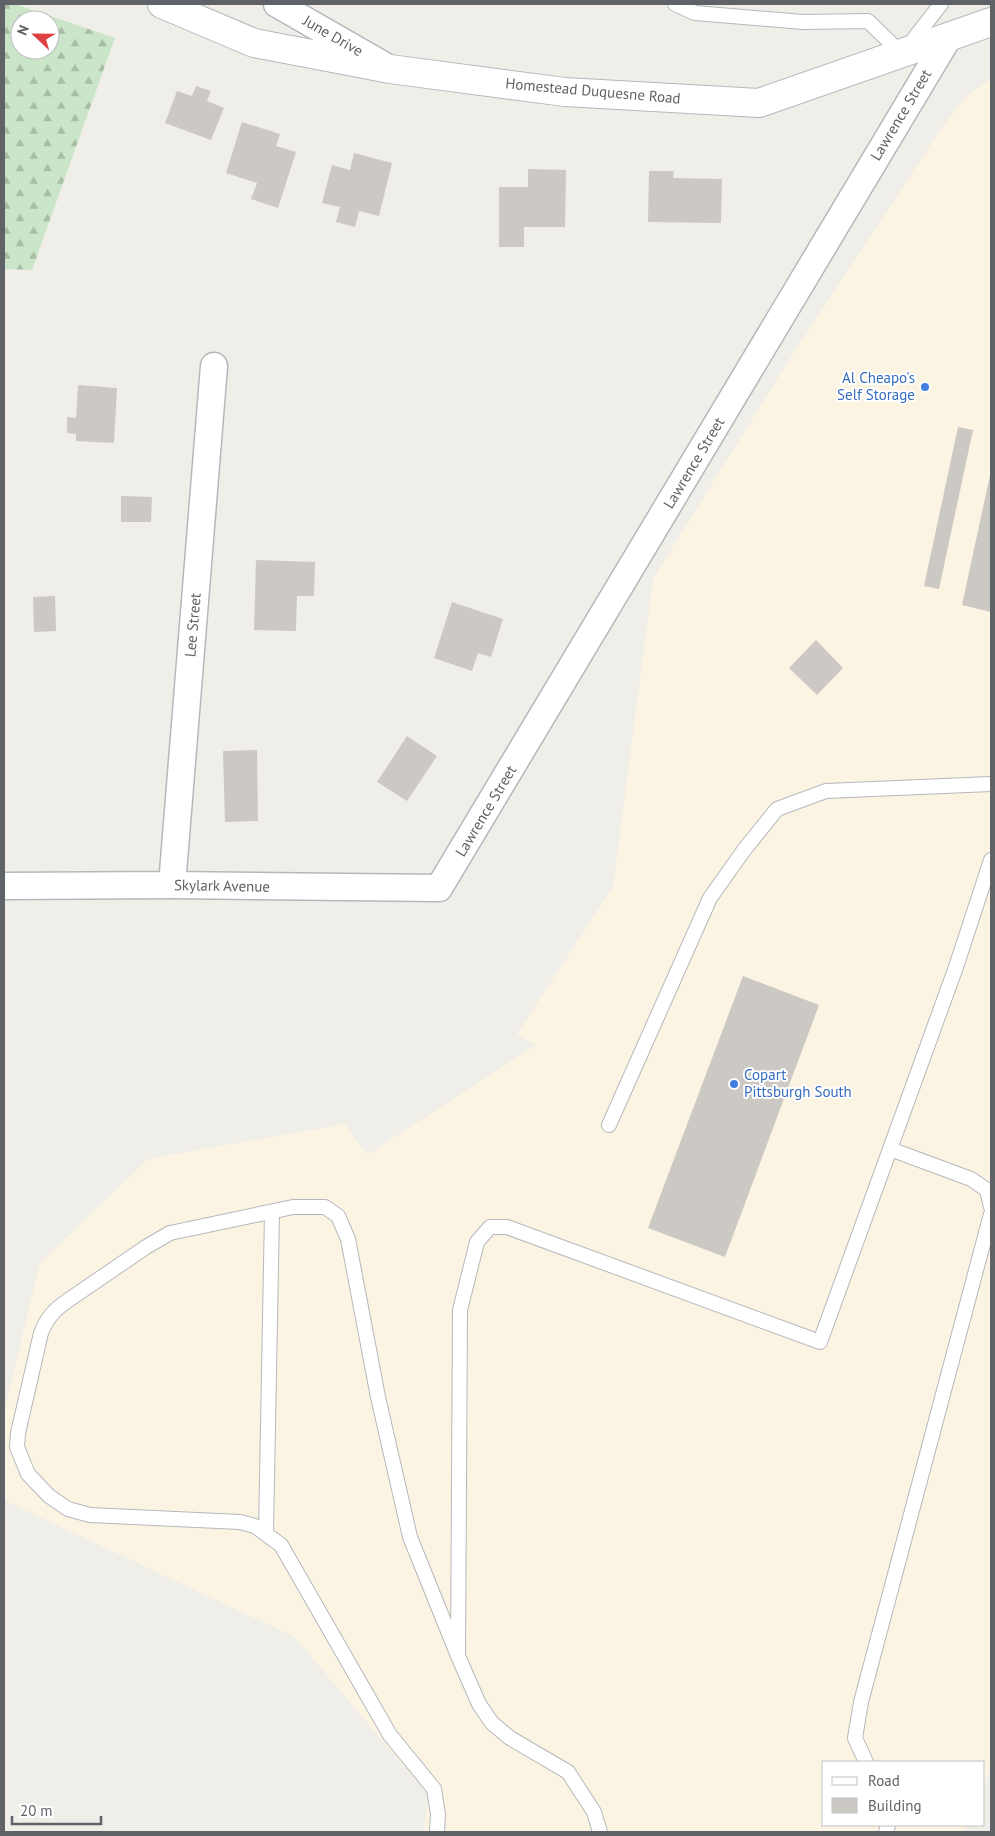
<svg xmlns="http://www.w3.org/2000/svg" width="995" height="1836" font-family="'PT Sans',sans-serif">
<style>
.commercial{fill:#fcf4e2}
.forest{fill:url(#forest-firs);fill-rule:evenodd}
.building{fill:#ccc9c5}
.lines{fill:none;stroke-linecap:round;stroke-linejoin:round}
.lane-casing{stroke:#b5b8bb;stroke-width:16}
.street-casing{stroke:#b5b8bb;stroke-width:29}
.secondary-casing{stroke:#b4b7bb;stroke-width:30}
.lane{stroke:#fff;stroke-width:14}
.street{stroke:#fff;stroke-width:26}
.secondary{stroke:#fff;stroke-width:28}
.shop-dot{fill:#3f7fe0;stroke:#fff;stroke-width:2}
.labels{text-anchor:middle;stroke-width:4;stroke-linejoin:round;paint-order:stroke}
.street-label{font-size:15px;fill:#5f6367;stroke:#fff}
.shop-label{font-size:15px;fill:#366cbe;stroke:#fff;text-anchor:end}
</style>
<defs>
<pattern id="forest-firs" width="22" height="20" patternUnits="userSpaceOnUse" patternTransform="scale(1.25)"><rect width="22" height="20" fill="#cae5c7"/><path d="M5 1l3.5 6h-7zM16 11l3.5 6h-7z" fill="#a7bda5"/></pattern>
</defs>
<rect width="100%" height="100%" fill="#f0eee8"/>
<!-- commercial -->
<path class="commercial" d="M991,79v1688l-7,18v-23h-160v63h143l-3,7h-540l4,-37 -133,-158 -291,-137v-89l36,-148 108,-104 197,-35 22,31 169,-110 -19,-11 96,-147 40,-308 138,-222 150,-228 26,-34z"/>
<!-- forest -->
<path class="forest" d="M4,4h11l100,34 -83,232 -28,-1zM20,20h30v30h-30z"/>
<!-- building -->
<path class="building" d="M196,86l15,5 -4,10 17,7 -13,32 -46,-17 12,-32 15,5z
M242,122l38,12 -4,12 20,6 -18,56 -27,-9 6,-16 -31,-10z
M354,153l38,10 -13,53 -20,-5 -4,16 -19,-5 4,-15 -18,-4 10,-38 18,5z
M528,169l38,1 -1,57h-41v20h-25v-60h29z
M649,171h25l-1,7 49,1 -1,44 -73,-1z
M78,385l39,3 -3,55 -38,-2v-7l-9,-1v-16l9,1z
M958,427l15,3 -34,159 -15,-3z
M990,475h1v137l-29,-7z
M121,496l31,1 -1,25h-30z
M256,560l59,2 -1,34h-17l-1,35 -42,-1z
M55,596l1,35 -22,1 -1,-35z
M452,602l51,17 -12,38 -13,-4 -6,18 -38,-13z
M816,640l27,28 -26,27 -28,-27z
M407,736l30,20 -30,45 -30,-19z
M257,750l1,71 -33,1 -2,-71z
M743,976l76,29 -94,252 -77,-29z"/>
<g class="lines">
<defs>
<path id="lane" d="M675,4l20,9 108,9 65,-1 34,33 39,-50
M609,1125l101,-227 34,-48 33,-41 49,-18 165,-7
M890,1149l81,30 16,11 4,17
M266,1533l6,-321
M866,1762l-11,-24 6,-36 130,-488
M437,1832l1,-18 -4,-25 -44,-54 -109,-190 -26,-19 -15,-4 -150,-7 -22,-6 -19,-13 -21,-22 -11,-27 1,-14 23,-100c6,-15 13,-23 26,-32l79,-54 24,-14 123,-26h32l13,9 10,23 30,158 32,140 48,119
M600,1832l-6,-20 -26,-40 -58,-34 -18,-15 -13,-19 -21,-48 2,-346 17,-68 13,-15h17l313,115 136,-375 35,-107
M886,1832l2,-7"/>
<path id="street" d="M277,4l108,62
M172,885l42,-519
M4,886l168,-1 267,3 509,-850"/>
<path id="secondary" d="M162,4l92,39 136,26 175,23 194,11 232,-81"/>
</defs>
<!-- lane casing -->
<use href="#lane" class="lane-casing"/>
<!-- street casing -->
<use href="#street" class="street-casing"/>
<!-- secondary casing -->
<use href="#secondary" class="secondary-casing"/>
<!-- lane -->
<use href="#lane" class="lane"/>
<!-- street -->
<use href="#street" class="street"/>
<!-- secondary -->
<use href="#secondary" class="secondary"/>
</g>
<!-- markers -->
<g class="shop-dot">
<circle cx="925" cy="387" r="5"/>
<circle cx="734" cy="1084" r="5"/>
</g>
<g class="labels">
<!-- street labels -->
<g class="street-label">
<text transform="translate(333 36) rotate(30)" y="5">June Drive</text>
<text transform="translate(593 91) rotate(5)" y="5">Homestead Duquesne Road</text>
<text transform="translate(901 115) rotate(-59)" y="5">Lawrence Street</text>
<text transform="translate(694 463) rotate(-59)" y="5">Lawrence Street</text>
<text transform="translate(193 625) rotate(-85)" y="5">Lee Street</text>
<text transform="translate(486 811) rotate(-59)" y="5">Lawrence Street</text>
<text transform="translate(222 886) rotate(1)" y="5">Skylark Avenue</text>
</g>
<!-- shop labels -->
<g class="shop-label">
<text x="915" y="383">Al Cheapo's<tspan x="915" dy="17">Self Storage</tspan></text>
<text x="744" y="1080" text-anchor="start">Copart<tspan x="744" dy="17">Pittsburgh South</tspan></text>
</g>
</g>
<!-- border -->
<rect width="995" height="1836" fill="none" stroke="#5f6367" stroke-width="10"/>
<!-- legend -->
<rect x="822" y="1761" width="162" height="65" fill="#ffffff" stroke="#bfc1c2"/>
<rect x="832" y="1777" width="25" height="8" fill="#ffffff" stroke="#bfc1c2"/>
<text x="868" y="1786" font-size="15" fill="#5f6367">Road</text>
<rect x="832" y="1798" width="25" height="15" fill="#ccc9c5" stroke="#bfc1c2"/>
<text x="868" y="1811" font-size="15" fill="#5f6367">Building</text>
<!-- north arrow -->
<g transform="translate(35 35) rotate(292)"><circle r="24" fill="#ffffff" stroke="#bfc1c2"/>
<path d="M0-4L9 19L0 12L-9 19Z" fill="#de4142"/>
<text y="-8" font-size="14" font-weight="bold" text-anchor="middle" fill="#5f6367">N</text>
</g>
<!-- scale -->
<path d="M12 1816v8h89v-8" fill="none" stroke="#5f6367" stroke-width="2.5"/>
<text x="20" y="1816" font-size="15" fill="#5f6367" stroke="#ffffff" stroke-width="4" paint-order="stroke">20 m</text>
</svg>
